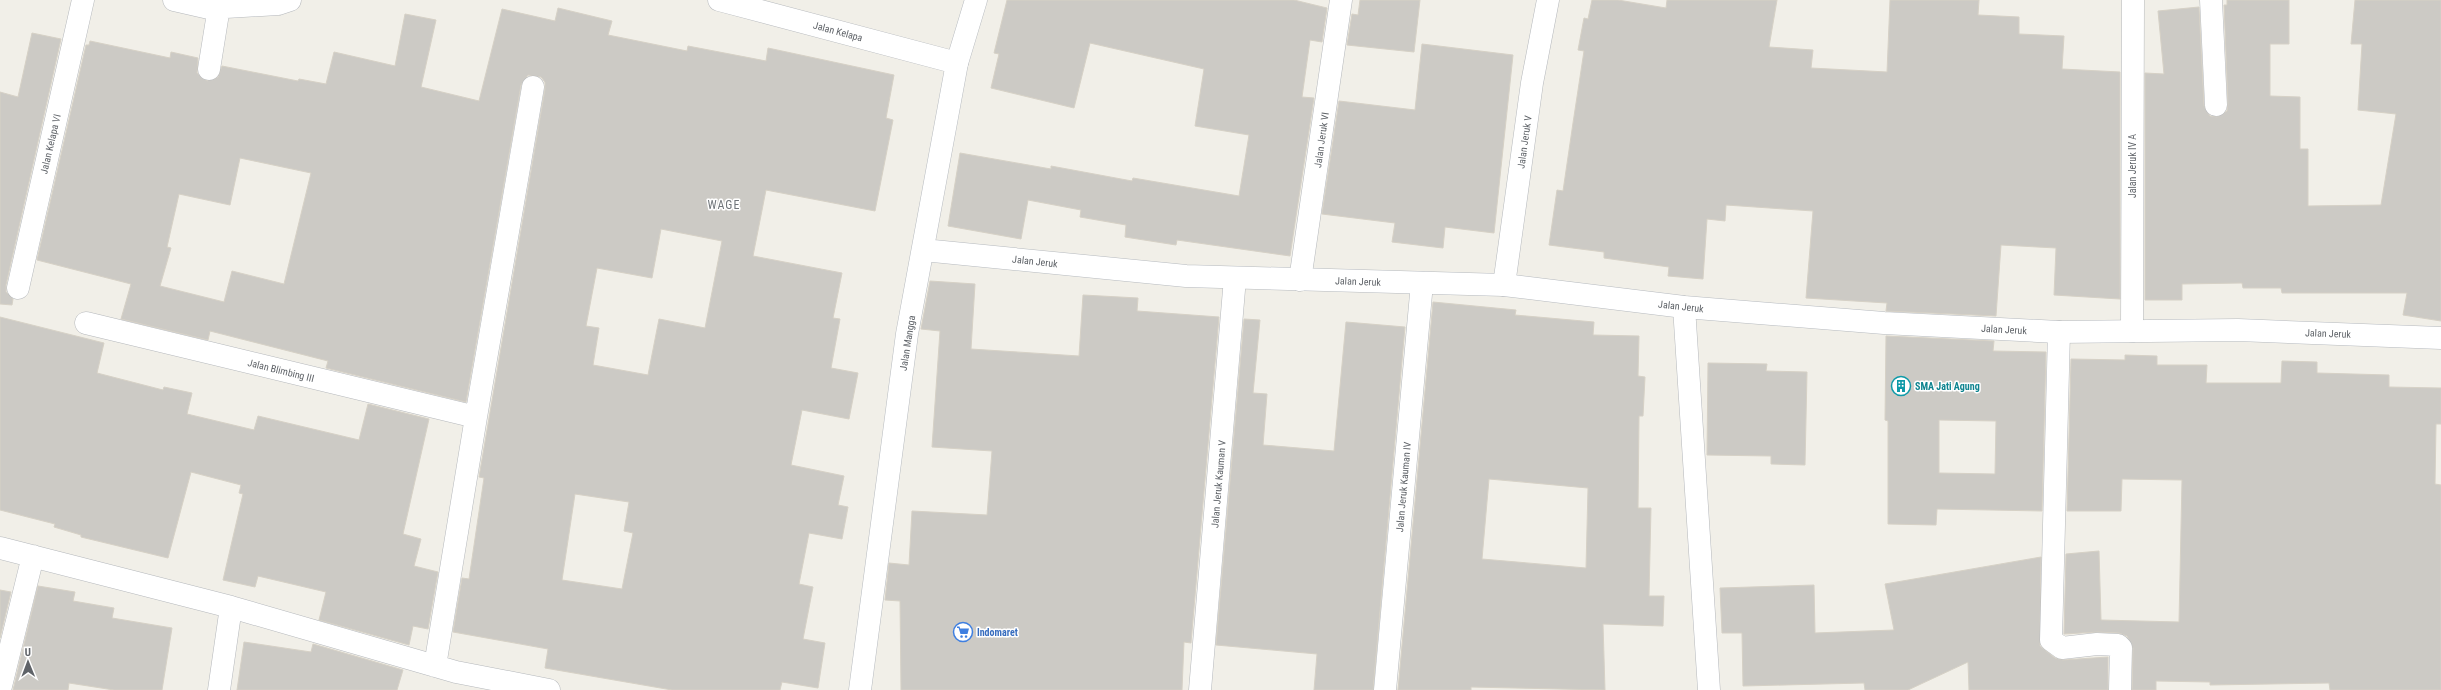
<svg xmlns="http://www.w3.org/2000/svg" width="2441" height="690" font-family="'Roboto Condensed',sans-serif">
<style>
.building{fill:#cccac5;stroke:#d6d1c6;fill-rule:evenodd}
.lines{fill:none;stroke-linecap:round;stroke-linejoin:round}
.street-casing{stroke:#b5b8bc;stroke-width:23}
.secondary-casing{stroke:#b6babf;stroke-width:23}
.street{stroke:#fff;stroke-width:22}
.secondary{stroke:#fff;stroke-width:22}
.labels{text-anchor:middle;stroke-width:3;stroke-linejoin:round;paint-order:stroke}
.street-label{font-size:10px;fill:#5f6368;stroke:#fff}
.culture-label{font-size:10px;font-weight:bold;fill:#0d838f;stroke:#fff;text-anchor:start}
.shop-label{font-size:10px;font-weight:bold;fill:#366cbe;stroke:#fff;text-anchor:start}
.quarter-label{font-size:12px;letter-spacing:1px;fill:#70757a;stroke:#fff}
</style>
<rect width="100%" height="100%" fill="#f1efe8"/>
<!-- building -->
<path class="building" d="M1007,0h287l33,8 -5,34 -12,-2 -8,57 12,1 -24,158 -113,-16 -1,5 -51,-8 1,-12 -46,-8 1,-7 -53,-10 -7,39 -73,-13 12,-73 91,16v-3l81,15 1,-3 106,18 10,-61 -54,-9 9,-57 -114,-26 -16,65 -83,-20 8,-34 -5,-1z
M1360,0h60l-6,52 -67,-7 5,-31 6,1z
M1592,0h26l48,8 1,-8h110l-8,47 44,3 -2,18 76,4 3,-72h89l-1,15 41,2v17l45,2 -2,33 58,3v227l-66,-4 2,-47 -55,-3 -5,71 -110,-5 1,-8 -81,-5 7,-87 -87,-6 -1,16 -18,-2 -4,60 -35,-3 1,-9 -65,-9v-6l-55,-7 8,-55 6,1 10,-68 11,-72 -6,-1 6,-32 4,1z
M2227,0h62v44h-19v52l30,1v52h8v57l73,-1 15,-91 -38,-4 4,-66h-11l4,-44h86v321l-38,-6 4,-22h-125l-1,-5h-38l-1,-5 -60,1v16h-37v-227l19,1 -6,-63 41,-4 5,99 6,10 7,1 10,-6 1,-7 -4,-99h3z
M558,8l54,13 -4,14 79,16 1,-5 78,15 2,-13 126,27 -8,43 7,2 -18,91 -109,-21 -13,66 89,17 -9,45 7,1 -9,49 27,5 -9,46 -47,-9 -11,55 53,11 -6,29 10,2 -6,32 -33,-6 -10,51 14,3 -10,52 22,4 -7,45 -36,-6 -2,8h-108l-127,-22 3,-19 -95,-17 9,-54 7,1 15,-101 -5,-1 66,-388v-7l-4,-5 -13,-2 -7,10 -55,317 -140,-34 2,-7 -118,-30 -2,9 -87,-21 10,-35 -94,-24 49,-215h3l1,-4 80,17 1,-6 27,6 -1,15 10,8 11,-4 4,-11 76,15 1,-2 27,5 8,-32 61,14 10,-52 31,6 -15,67 58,14 23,-92 53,12zM240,158l71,15 -27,111 -52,-13 -8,31 -64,-16 11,-38 -4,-1 12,-53 51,11zM661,229l61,12 -17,87 -46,-9 -11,56 -55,-10 6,-37 -13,-2 11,-58 55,10zM575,494l54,8 -5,29 9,2 -11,56 -60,-9z
M32,33l29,6 -55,246v7l7,7 -1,6 -12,-1v-212l18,5z
M1422,44l91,11 -19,178 -49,-6 -2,21 -51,-6 3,-19 -73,-9 17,-113 76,9z
M930,281l45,3 -4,65 108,7 4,-61 55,3 -1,13 82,6 -28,326 -7,-1 -2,48h-281l-1,-89 -15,-1 4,-37 20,2 3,-54 75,4 5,-64 -60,-4 8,-116 -19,-2z
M1433,302l83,8 -1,5 79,7 -1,13 46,1 -1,40 7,1 -2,39h-4l-1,92h13l-2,88h15l-1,30 -60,-2 2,66 -134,-3v3h-73zM1489,479l99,9 -2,80 -104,-9z
M0,317l104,26 -7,30 66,17 1,-3 28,6 -5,21 67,16 4,-14 101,24 9,-36 61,15 -26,115 18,5 -7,27 24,6 -10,57 -15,-3 -4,19 -90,-25 7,-28 -68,-16 -3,11 -32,-7 20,-86 -4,-1 2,-8 -50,-13 -23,86 -87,-21v-2l-27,-8 1,-3 -55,-14z
M1244,319l16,1 -7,73 14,1 -4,51 71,6 12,-129 59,5 -32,363h-59l3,-36 -101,-9z
M1886,336l108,5 -1,10 53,1 -4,159 -105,-2 -1,16 -48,-1v-103l-3,-1zM1939,420l57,1 -1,53 -56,-1z
M2125,355l32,1v9h50l-1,18h75l1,-22 35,1v11l72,2v12l52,1v36h-5l-1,60 6,1v205h-111l-1,-7 -119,2v-3l-54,-1v9h-24l1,-42 -6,-12 -8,-3 -21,-1 -34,2 2,-80 33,-3 2,69 78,2 3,-142 -60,-1 -1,32h-54l4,-152 54,1z
M1708,363l59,1 -1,7 41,1 -2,93 -34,-1v-8l-64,-1z
M2041,557l-1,89 15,12 8,2 45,-3v33h-139l-1,-28 -60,28h-43l-1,-7 -121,3 -1,-53h-20l-2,-45 94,-3 1,48 79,-3 -9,-46z
M38,586l37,6 -2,9 41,7 -2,10 60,10 -10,62h-48l-45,-7 -1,7h-55z
M0,590l11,2 -11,46z
M244,642l67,10 2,-8 90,26 -6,20h-160z"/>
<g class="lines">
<defs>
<path id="street" d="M174,0l35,8 69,-4 12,-4
M719,0l238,63
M2211,0l5,105
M209,69l10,-62
M1300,280l41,-280
M1504,285l28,-202 16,-83
M18,288l65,-288
M1684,307l25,383
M86,323l390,94
M2132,331l1,-331
M2059,332l-8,308 11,8 35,-4 21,1 3,3 -1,42
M0,548l231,59 225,65 93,18
M435,666l41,-249 57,-330
M0,690l33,-134
M219,690l12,-83
M1200,690l35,-412
M1385,690l37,-407"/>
<path id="secondary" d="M923,250l263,26 318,9 180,22 200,16 175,9 179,-2 203,8
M860,690l47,-356 50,-271 19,-63"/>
</defs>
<!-- street casing -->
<use href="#street" class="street-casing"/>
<!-- secondary casing -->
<use href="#secondary" class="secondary-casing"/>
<!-- street -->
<use href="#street" class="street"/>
<!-- secondary -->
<use href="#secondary" class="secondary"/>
</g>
<!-- icons -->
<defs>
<symbol id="building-ring" viewBox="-11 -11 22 22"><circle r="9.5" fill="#fff" stroke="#0f9aa8" stroke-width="1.5"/><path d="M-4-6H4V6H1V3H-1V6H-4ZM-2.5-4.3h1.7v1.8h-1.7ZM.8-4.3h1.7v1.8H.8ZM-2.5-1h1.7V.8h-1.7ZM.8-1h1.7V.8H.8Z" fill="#0f9aa8"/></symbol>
<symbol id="supermarket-ring" viewBox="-11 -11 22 22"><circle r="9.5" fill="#fff" stroke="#3f7fe0" stroke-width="1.5"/><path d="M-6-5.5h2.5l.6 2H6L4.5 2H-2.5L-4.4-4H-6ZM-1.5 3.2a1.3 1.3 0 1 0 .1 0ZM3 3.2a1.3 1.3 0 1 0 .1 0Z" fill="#3f7fe0"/></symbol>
</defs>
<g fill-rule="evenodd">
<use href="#building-ring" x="1890" y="375" width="22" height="22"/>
<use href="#supermarket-ring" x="952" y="621" width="22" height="22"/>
</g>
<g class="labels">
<!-- street labels -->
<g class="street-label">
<text transform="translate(838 31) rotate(15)" y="4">Jalan Kelapa</text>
<text transform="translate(1321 140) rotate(-82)" y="4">Jalan Jeruk VI</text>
<text transform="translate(1524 142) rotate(-82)" y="4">Jalan Jeruk V</text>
<text transform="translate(50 144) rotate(-77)" y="4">Jalan Kelapa VI</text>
<text transform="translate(2132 166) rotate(-90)" y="4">Jalan Jeruk IV A</text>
<text transform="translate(1035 261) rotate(6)" y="4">Jalan Jeruk</text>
<text transform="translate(1358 281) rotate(2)" y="4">Jalan Jeruk</text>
<text transform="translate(1681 306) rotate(6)" y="4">Jalan Jeruk</text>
<text transform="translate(2004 329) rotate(3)" y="4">Jalan Jeruk</text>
<text transform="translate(2328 333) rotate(2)" y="4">Jalan Jeruk</text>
<text transform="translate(907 343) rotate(-81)" y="4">Jalan Mangga</text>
<text transform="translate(281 370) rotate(14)" y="4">Jalan Blimbing III</text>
<text transform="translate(1218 484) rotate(-85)" y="4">Jalan Jeruk Kauman V</text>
<text transform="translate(1403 487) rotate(-85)" y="4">Jalan Jeruk Kauman IV</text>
</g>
<!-- culture labels -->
<g class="culture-label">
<text x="1915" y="390">SMA Jati Agung</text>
</g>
<!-- shop labels -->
<g class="shop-label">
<text x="977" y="636">Indomaret</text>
</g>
<!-- quarter labels -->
<g class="quarter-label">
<text x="724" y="209">WAGE</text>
</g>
</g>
<!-- north arrow -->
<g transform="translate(28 662) rotate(359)" stroke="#ffffff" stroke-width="3" paint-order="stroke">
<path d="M0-3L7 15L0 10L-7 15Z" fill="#5f6368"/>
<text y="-6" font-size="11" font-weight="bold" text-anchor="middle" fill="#5f6368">U</text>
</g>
</svg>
